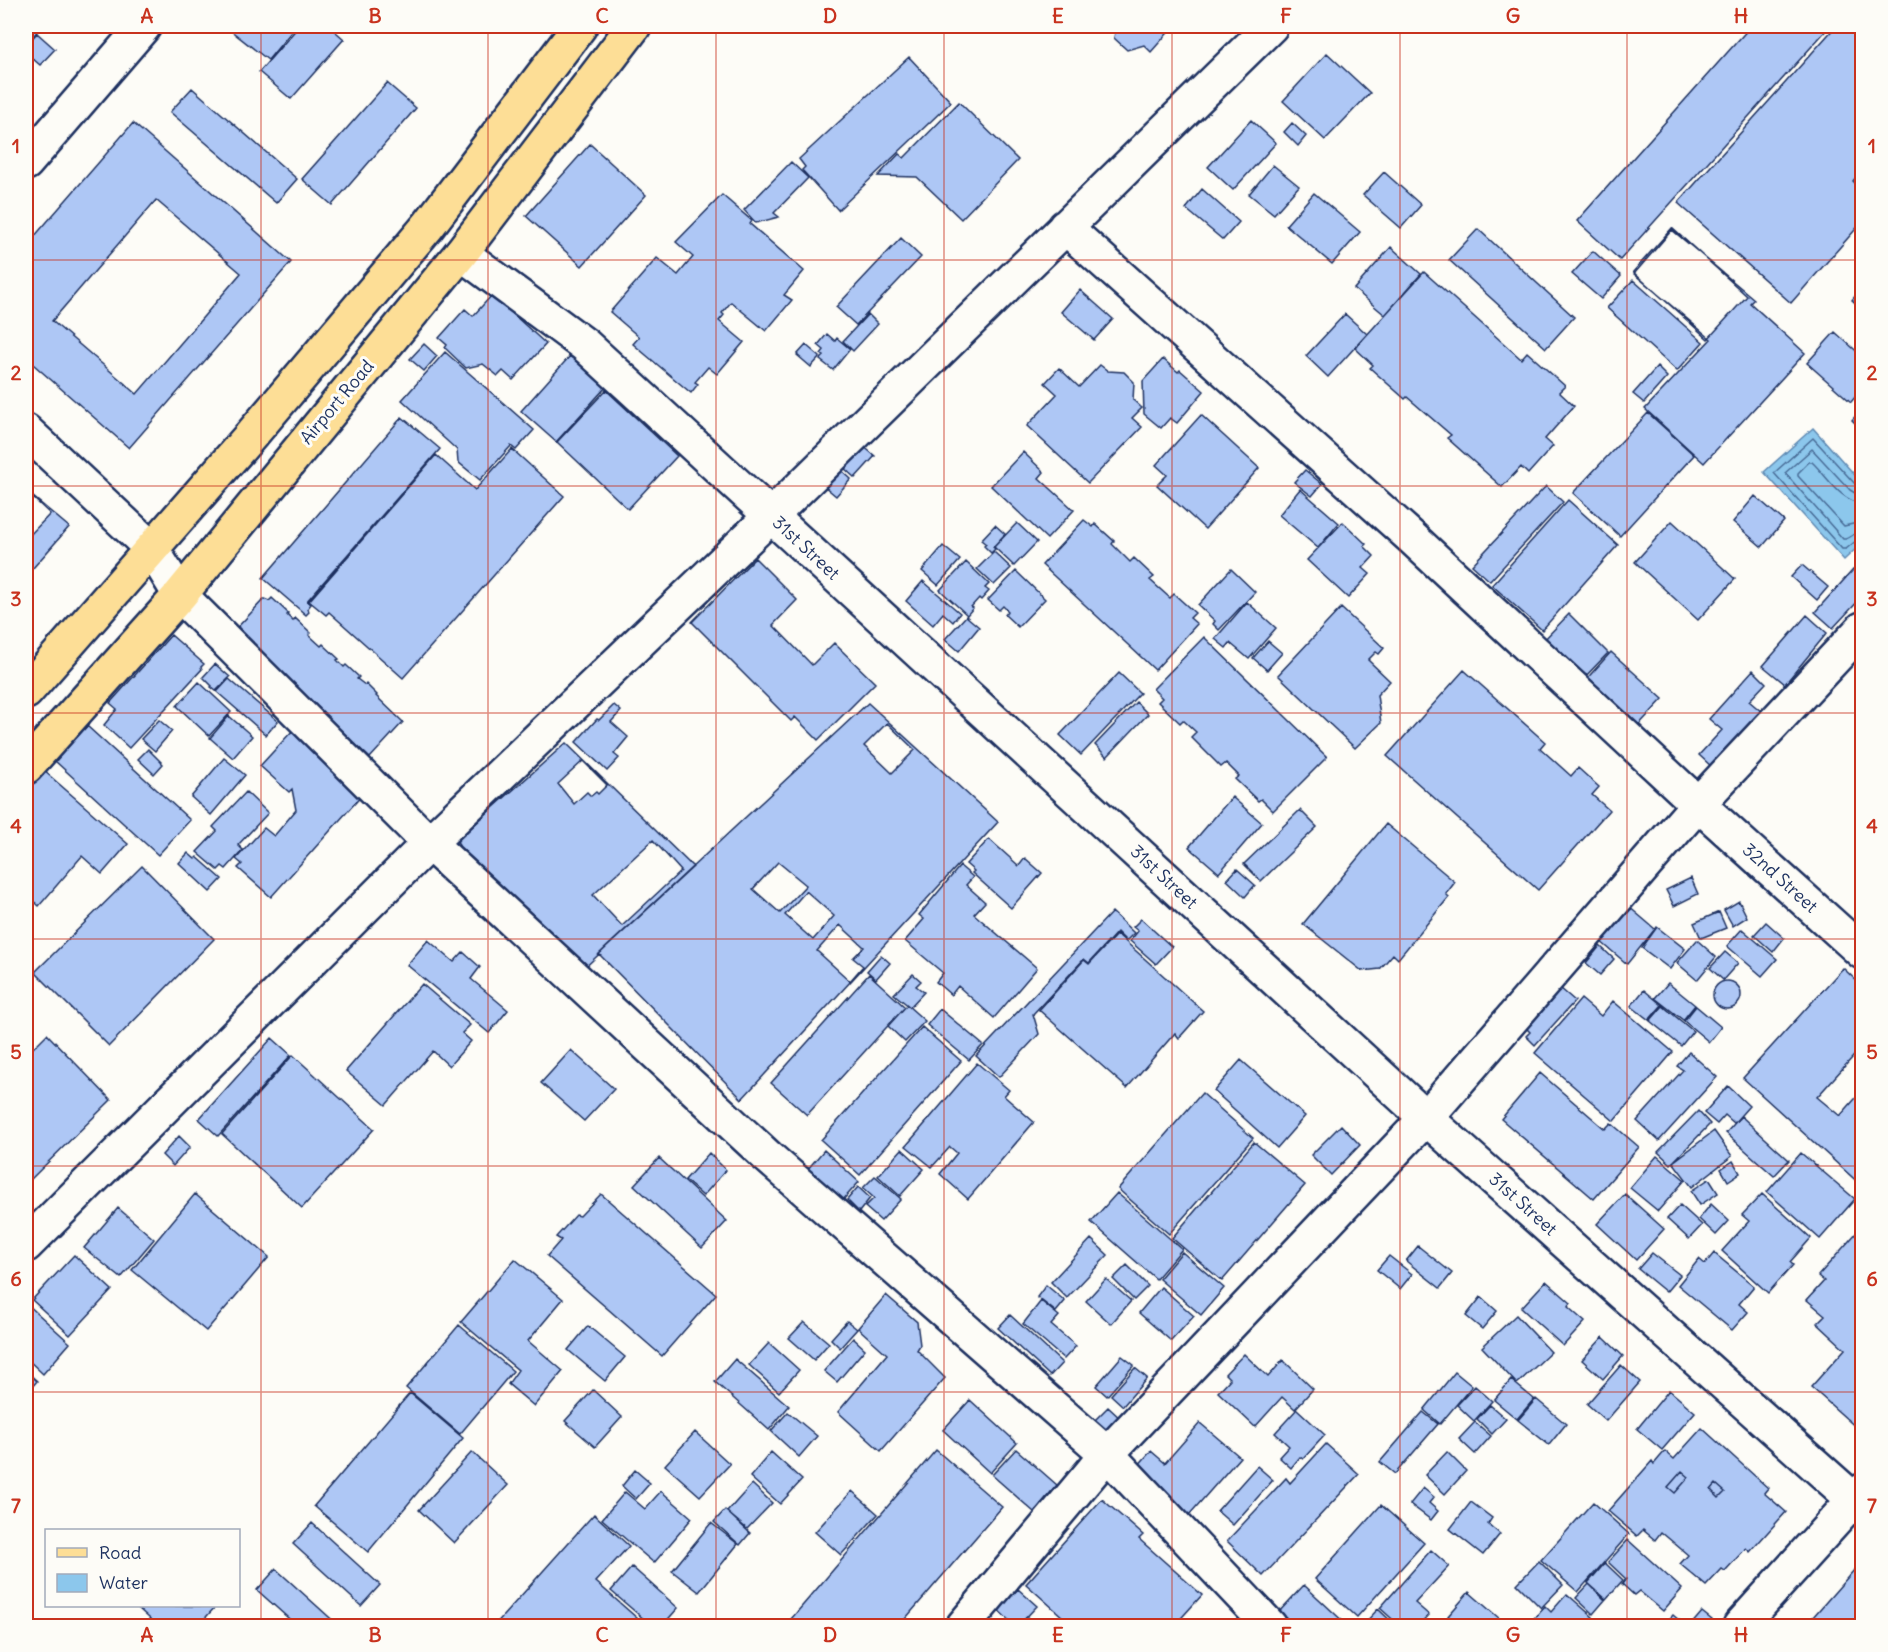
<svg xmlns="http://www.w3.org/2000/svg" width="1888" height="1652" font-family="Delius,sans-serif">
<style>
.water{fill:#8cc7ec;stroke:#5f8ab3;stroke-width:1.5}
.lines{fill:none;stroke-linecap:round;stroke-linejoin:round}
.shore{stroke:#486c97;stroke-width:1.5}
.building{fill:#aec7f5;stroke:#1b2f5e;stroke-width:1.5;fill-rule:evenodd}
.street-casing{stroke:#1b2f5e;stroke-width:38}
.primary-casing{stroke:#1b2f5e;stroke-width:38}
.street{stroke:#fdfcf7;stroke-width:33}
.primary{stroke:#fdde96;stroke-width:33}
.grid{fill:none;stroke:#c8321e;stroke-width:1.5;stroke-opacity:0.55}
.labels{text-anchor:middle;stroke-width:6;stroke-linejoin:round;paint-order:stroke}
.street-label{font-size:18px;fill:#1b2f5e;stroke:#fdfcf7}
.neatline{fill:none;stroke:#c8321e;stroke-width:2}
.grid-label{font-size:20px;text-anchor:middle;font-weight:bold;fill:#c8321e}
</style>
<rect width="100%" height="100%" fill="#fdfcf7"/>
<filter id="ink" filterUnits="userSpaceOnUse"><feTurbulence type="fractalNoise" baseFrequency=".0167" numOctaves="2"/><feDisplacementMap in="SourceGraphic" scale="12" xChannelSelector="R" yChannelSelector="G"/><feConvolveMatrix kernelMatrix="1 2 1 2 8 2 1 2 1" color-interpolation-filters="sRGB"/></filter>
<g filter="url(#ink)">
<!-- water -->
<path class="water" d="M1813,428l49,55v60l-18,17 -80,-88z"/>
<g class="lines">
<!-- shore -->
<path class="shore" d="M1862,487l-6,-2 -43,-47 -39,35 68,76h4l11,-9 5,-1
M1862,494l-7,-1 -5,-3 -38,-41 -27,24 58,66c6,1 12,-8 19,-8
M1862,503c-21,-1 -35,-27 -50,-41h-3l-11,11v3l46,50 18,-4"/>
</g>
<!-- building -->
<path class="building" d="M26,26h16l-16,18z
M225,26h71l-28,34z
M299,26h30l15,13 -53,60 -32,-27z
M1116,26h58l-23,26 -7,-7 -17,5 -13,-12z
M1751,26h79l-210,234 -43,-39z
M1836,26h26v144l-9,11 9,9v32l-71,81 -113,-100z
M37,33l18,16 -15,16 -14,-12v-8z
M1327,53l43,40 -45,47 -42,-39z
M909,57l42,45 -113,108 -36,-40 3,-3 -6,-8z
M387,83l29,25 -84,97 -30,-26z
M192,88l105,91 -21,24 -106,-91z
M959,102l59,58 -57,59 -44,-42 -39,-1 21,-22 5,4z
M1251,120l25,23 -43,47 -25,-23z
M133,123l158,139 -162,186 -103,-90v-112zM156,200l85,73 -104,121 -85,-73z
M1292,123l14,13 -8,10 -14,-14z
M590,144l56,51 -64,71 -56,-50z
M791,162l17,16 -34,35 5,4 -23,6 -12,-13z
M1273,165l26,21 -25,28 -25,-20z
M1384,172l37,33 -20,23 -38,-33z
M1202,189l37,33 -16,18 -37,-31z
M1314,193l46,39 -28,32 -46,-39z
M722,195l30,26 -2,3 54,47 -20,24 8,5 -26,31 -35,-29 -9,11 2,2 -5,6 25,21 -27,32 -9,-7 -13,15 3,2 -7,9 -58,-49 6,-7 -29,-25 47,-54 21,17 15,-18 -17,-15z
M1672,228l75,68 -39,43 -75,-67z
M1478,229l96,88 -28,31 -97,-88z
M1672,230l82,69 -4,4 55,50 -101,110 -59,-54 66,-70 -77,-65z
M901,238l20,19 -65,68 -20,-18z
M1391,247l30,27 -36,41 -31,-26z
M1593,251l28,25 -20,23 -29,-25z
M1424,272l97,87 6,-7 38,34 -6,6 15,14 -29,33 8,7 -25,28 -7,-7 -19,20 -55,-49 4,-3 -44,-38 -2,2 -35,-31 3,-3 -18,-17z
M1633,280l70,62 -26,29 -70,-63z
M1862,288v21l-10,-9z
M1080,290l33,29 -19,21 -33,-28z
M492,295l54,49 -33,36 -10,-9 -5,5 -15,-12 -17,4 -21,-20 2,-3 -8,-7 26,-29 8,7z
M868,314l10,10 -25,27 -10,-10z
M1345,314l22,20 -39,43 -22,-21z
M1835,332l27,24v33l-11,13 -44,-39z
M827,334l8,7 2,-3 13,11 -17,21 -13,-10 4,-4 -3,-2 3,-4 -6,-5z
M424,344l13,12 -13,15 -14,-12z
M806,345l14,12 -9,10 -14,-12z
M445,352l89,78 -18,20 -5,-4 -31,34 -22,-18 -1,-12 -55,-50z
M570,356l36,31 -50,55 -35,-31z
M1163,359l15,13 2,-2 24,21 -27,32 -7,-5 -9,10 -17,-14 -1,-33z
M1100,365l8,6 16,1 10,10 -1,18 9,8 -10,10 10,9 -54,56 -61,-57 30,-32 -12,-11 14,-15 20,19z
M1657,367l10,10 -23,26 -11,-9z
M606,390l71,66 -49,53 -71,-67z
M1862,409v21l-10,-10z
M1648,413l46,42 -74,81 -47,-43z
M1201,415l58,53 -54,61 -48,-44 10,-10 -11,-10z
M402,417l38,32 -133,152 4,3 -3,4 1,4 -3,3 -43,-37z
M862,445l13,11 -20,22 -11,-10z
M512,449l52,47 -161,182 -74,-66 -3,3 -17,-14 127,-146 39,35z
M1023,452l21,20 -5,6 35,32 -27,29 -56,-53z
M839,468l12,11 -15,17 -12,-10z
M1305,470l17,14 -10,12 -18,-14z
M1546,486l17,16 -73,79 -18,-16z
M1300,489l39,34 -21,25 -39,-33z
M26,491l43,36 -43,49z
M1755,496l29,25 -22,26 -29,-25z
M33,498l17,16 -23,24 -1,-1v-30z
M1568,500l50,45 -76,85 -50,-45z
M1084,520l9,7 2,-3 19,17 -2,3 18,18 4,-4 20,19 -4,3 20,18 4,-4 21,19 -5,5 7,6 -42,46 -113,-105z
M1672,521l63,58 -37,41 -63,-58z
M1343,522l23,22 -2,2 10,10 -11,12 7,6 -22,24 -41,-38z
M1017,523l20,19 -23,24 -20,-19z
M995,525l10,9 -12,13 2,2 -4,4 -7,-7 2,-2 -5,-4z
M943,546l17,14 -22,25 -16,-14z
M994,552l17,16 -17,17 -17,-16z
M755,558l42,42 -24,25 39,40 22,-22 41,40 -57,57 -23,-23 -4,4 -99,-99z
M1862,560v37l-29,31 -18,-16z
M966,562l23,22 -4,4 4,3 -8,9 -2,-2 -8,9 2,1 -6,7 -27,-25z
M1802,565l26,22 -11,13 -26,-23z
M1231,569l24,23 -36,38 -6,-6 2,-3 -17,-16z
M1016,571l29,28 -27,28 -13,-12 3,-4 -5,-5 -4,4 -11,-10z
M923,581l37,32 -7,9 -10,-9 -10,12 -27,-24z
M272,598l16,15 -1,2 6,6 2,-3 16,15 -2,2 12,11 2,-2 16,15 -2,1 7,7 2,-2 13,12 -2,2 8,6 1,-1 11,11 -1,1 27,26 -33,36 -137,-126 31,-33 5,2z
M1247,602l29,26 -27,31 -19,-16 -4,5 -11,-9z
M1341,608l43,40 -5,6 -3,-2 -8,8 22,21 -13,14 4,28 -26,25 -77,-73z
M1569,614l39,39 -26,27 -40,-38z
M1807,615l20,18 -42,51 -22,-18z
M966,616l13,11 -20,24 -14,-12z
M171,635l33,29 -3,3 1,2 -73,79 -25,-23 13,-16 -7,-6z
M1204,637l123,120 -54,54 -12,-12 -3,2 -23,-22 4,-3 -13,-13 -5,4 -30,-30 5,-5 -13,-12 -3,3 -22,-21 4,-4 -9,-9z
M1268,641l14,12 -15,17 -14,-12z
M1611,652l52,47 -30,32 -51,-47z
M215,664l15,13 -14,14 -5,-4 1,-1 -9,-9z
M1464,670l81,72 -5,6 31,28 7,-8 21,19 -7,8 17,15 -71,80 -151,-134z
M1753,670l13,13 -17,18 13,11 -50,55 -13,-12 23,-25 -13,-11z
M1119,673l21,20 -59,62 -21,-20z
M229,679l49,42 -12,14 -49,-43z
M199,682l32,30 -22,24 -32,-30z
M1136,702l12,12 -41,43 -12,-12z
M868,703l130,119 -256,277 -143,-145z
M614,705l7,6 -10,11 17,15 -14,17 5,4 -12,13 -31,-29 21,-23 2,1z
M229,716l23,20 -19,22 -23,-20z
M159,720l13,11 -17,20 -14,-12z
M887,723l28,27 -23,23 -28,-27z
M87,726l103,94 -32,35 -103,-94z
M294,729l70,64 -93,104 -33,-29 4,-4 -6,-5 28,-31 10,8 22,-26 -4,-21 -3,3 -29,-26z
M566,743l127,124 -113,105 -116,-111 -7,-21z
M148,749l15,15 -9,10 -16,-15z
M224,758l21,17 -34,40 -20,-18z
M583,761l24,24 -9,9 -2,-2 -5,4 -4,-4 -13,12 -16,-20z
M43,770l85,74 -26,30 -20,-18 -43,50 -13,-12v-103z
M246,792l22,21 -30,32 5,5 -17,19 -4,-3 -4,4 -21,-18 20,-21 -4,-4z
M1232,797l30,26 -43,50 -30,-26z
M1300,810l17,17 -56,54 -17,-17z
M1386,824l69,58 -9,12 3,3 -51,62 -5,-5 -13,15 -18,2 -59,-47z
M989,839l30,27 6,-8 17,15 -31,35 -39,-35 2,-2 -8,-7z
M653,840l28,31 -59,55 -29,-31z
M188,853l7,6 2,-2 25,22 -12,13 -31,-29z
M778,862l28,23 -26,28 -27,-24z
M142,866l72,73 -105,107 -74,-74z
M960,866l13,11 -7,8 19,17 -11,12 63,54 -43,50 -36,-32 -7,9 -15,-13 7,-9 -38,-32 19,-22 -5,-4z
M1237,869l18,16 -10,12 -18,-17z
M1691,878l7,16 -24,12 -8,-16z
M806,891l28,25 -21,24 -28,-25z
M1739,901l8,16 -14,9 -9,-16z
M1628,906l27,23 -28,35 -27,-23z
M1112,912l22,21 -8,8 -9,-9 -28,31 -5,-4 -51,55 6,20 -40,43 -23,-21z
M1719,912l7,16 -25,10 -7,-15z
M1141,919l31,28 -16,17 -26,-23 8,-10 -5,-4z
M1766,922l18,16 -11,14 -19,-17z
M840,925l24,22 -11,11 10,8 -13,15 -33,-30z
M1657,927l28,22 -15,20 -28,-21z
M1742,929l35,30 -15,17 -35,-30z
M1117,934l86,77 -24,27 -4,-5 -48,55 -88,-78 45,-50 5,4z
M428,940l26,22 9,-10 17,15 -9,12 37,31 -19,23 -82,-68z
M1697,940l19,17 -19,23 -20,-17z
M1600,946l14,13 -14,16 -14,-12z
M1725,952l13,11 -15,17 -13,-12z
M881,955l9,8 -14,16 -9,-8z
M1843,968l19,18v61l-45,50 23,19 22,-25v95l-119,-108z
M869,974l36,33 -98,108 -36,-32z
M913,974l8,7 -5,5 8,6 -14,15 -16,-13z
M1713 995a14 14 0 1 1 28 0a14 14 0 1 1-28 0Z
M1668,983l27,22 -12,15 -28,-22z
M422,984l48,41 -8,8 9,8 -22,25 -16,-15 -47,54 -40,-34z
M1560,988l15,13 -40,44 -9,-9 4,-4 -5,-5z
M1644,990l18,15 -13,15 -18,-14z
M1581,999l20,17 12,-15 60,51 -59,69 -79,-68z
M907,1005l18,16 -20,21 -17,-16z
M1663,1006l30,25 -12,15 -31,-25z
M1696,1006l25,21 -12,15 -25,-21z
M940,1009l43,36 -14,15 -42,-35z
M922,1027l39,34 -101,114 -39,-35z
M47,1034l64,66 -85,84v-129z
M272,1038l19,17 -73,81 -19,-17z
M571,1050l43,39 -30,32 -43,-38z
M1689,1052l28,25 -58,64 -22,-20 46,-51 -6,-4z
M293,1055l81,74 -72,79 -80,-74z
M1241,1060l64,56 -28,32 -63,-57z
M977,1063l32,27 -5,6 30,26 -66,77 -28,-25 17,-21 -7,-6 -18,20 -26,-21z
M1540,1073l65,56 6,-6 28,24 -45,52 -93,-80z
M1728,1086l21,20 -15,17 -9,-8 -8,9 -13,-11z
M1202,1093l51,45 -84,96 -51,-45z
M1698,1111l12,13 -39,40 -13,-12z
M1741,1116l48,44 -15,16 -48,-43z
M1341,1125l19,20 -29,30 -20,-20z
M1714,1131l18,25 -40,31 -19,-25z
M179,1136l11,11 -17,19 -11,-11z
M1254,1142l51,43 -83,96 -50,-43z
M902,1149l22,20 -24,27 -22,-20z
M824,1150l35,32 -17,19 -35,-31z
M709,1153l17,17 -23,26 -18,-16z
M1801,1153l54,46 -35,40 -53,-47z
M1657,1156l28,24 -27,31 -28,-23z
M659,1158l68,63 -25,27 -68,-63z
M1733,1161l7,12 -12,8 -7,-12z
M875,1176l26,23 -20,22 -16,-14 9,-9 -11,-10z
M1709,1179l9,14 -18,12 -9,-14z
M858,1187l12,11 -11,14 -12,-12z
M1117,1193l65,56 -26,30 -65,-57z
M195,1194l74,63 -63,74 -74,-61z
M601,1194l115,100 -54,62 -115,-100 14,-16 -5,-3 20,-22 4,1z
M1625,1194l39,35 -28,31 -39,-36z
M1762,1194l49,44 -21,24 3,3 -25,28 -46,-42 27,-30 -7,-6z
M1711,1204l18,17 -13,14 -17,-16z
M1680,1205l22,20 -13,14 -22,-20z
M118,1208l36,31 -33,39 -37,-30z
M1857,1232l5,5v190l-3,3 -48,-43 34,-38 -28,-26 8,-8 -18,-15 17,-19 -6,-5z
M1091,1239l17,16 -41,43 -16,-16z
M1418,1246l34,27 -12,15 -34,-27z
M1182,1252l42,36 -23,27 -42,-36z
M1652,1253l28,22 -14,17 -28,-23z
M1714,1253l40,33 -15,18 9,8 -16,18 -54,-45 21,-26 6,5z
M74,1255l38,35 -42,45 -38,-35z
M1389,1256l23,18 -12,15 -23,-19z
M515,1259l48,40 -35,42 35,30 -29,35 -26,-22 10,-14 -57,-48z
M1127,1265l21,21 -14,14 -21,-21z
M1106,1279l25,22 -20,23 -25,-23z
M1546,1281l25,22 -3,4 17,15 -22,24 -42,-38z
M1046,1285l19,16 -9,11 -19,-15z
M1161,1287l33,29 -23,25 -32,-28z
M886,1295l31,27 3,23 -3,5 28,28 -64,73 -43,-39 49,-58 -29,-26z
M1481,1297l16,14 -15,18 -16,-13z
M1041,1301l18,15 -8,9 25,21 -12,13 -41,-35z
M26,1303l44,40 -27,31 -17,-16z
M1010,1315l52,48 -12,13 -52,-48z
M1516,1315l35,37 -34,32 -35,-37z
M847,1321l10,8 -17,19 -9,-9z
M804,1322l25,21 -15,17 -25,-22z
M459,1325l54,46 -53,63 -54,-46z
M588,1326l37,31 -20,24 -37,-31z
M1603,1337l20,19 -20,23 -21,-19z
M853,1338l12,11 -28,33 -13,-11z
M769,1343l30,27 -20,22 -30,-27z
M1244,1354l24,23 15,-17 30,29 -18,20 -13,-12 -27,30 -37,-35 12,-13 -5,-5z
M1122,1356l12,9 -27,31 -11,-10z
M735,1359l54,47 -20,24 -54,-48z
M1621,1365l19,17 -34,39 -19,-17z
M1135,1368l12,10 -24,28 -12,-11z
M26,1371l11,10 -11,13z
M1455,1372l17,14 -32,38 -16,-14z
M1511,1380l23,19 -17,20 -23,-19z
M1475,1386l17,15 -18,20 -17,-16z
M593,1390l29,27 -27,30 -30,-26z
M1669,1390l26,22 -33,38 -25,-21z
M410,1393l53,45 -95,114 -54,-46z
M1536,1399l30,25 -17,21 -31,-25z
M970,1400l47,43 -27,30 -47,-43z
M1490,1405l16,14 -14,15 -15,-15z
M1108,1407l14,13 -18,18 -14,-13z
M1297,1409l28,26 -22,24 -3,-2 -9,11 -12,-11 10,-11 -14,-13z
M788,1412l29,24 -18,21 -28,-26z
M1423,1412l15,12 -43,50 -15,-12z
M1475,1422l16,14 -16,18 -16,-15z
M1200,1423l40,34 -51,58 -53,-47 15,-17 14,12z
M1702,1428l66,60 -4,5 22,19 -36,40 -4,-4 -21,23 -3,-2 -16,17 -26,-22 8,-9 -27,-23 -6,8 -12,-10 -6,6 -29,-25 44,-50 2,3 11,-13 9,8zM1682,1471l7,6 -14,16 -7,-6zM1716,1484l9,8 -6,6 -8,-8z
M695,1432l35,32 -30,32 -35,-31z
M1326,1444l33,30 -96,102 -36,-35 59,-63 4,5z
M1016,1449l41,36 -23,27 -42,-37z
M936,1450l66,57 -103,119h-114z
M472,1452l36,33 -54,58 -35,-33z
M771,1452l31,28 -22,24 -30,-27z
M1447,1452l19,19 -21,23 -20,-19z
M1257,1466l16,14 -40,45 -16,-14z
M635,1470l15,13 -14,16 -14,-13z
M1682,1471l7,6 -14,16 -7,-6z
M752,1484l20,19 -25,26 -20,-17z
M1716,1484l9,8 -6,6 -8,-8z
M1423,1488l11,9 -5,6 9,8 -7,9 -21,-16z
M661,1491l31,27 -38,45 -52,-44 23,-27 20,17z
M852,1491l26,23 -37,41 -26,-23z
M1102,1499l41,36 -4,4 63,56 -28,31h-101l-47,-42z
M1471,1502l21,16 -4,6 12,10 -17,21 -33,-26z
M1593,1502l36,32 -51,58 -37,-32z
M1381,1505l43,38 -67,74 -42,-38z
M725,1510l25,23 -10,12 -26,-23z
M594,1514l35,32 -33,36 50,44h-152z
M312,1523l68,62 -19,21 -68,-62z
M711,1523l27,21 -39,48 -27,-21z
M1628,1540l54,49 -19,22 -24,-20 -5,4 -12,-11 4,-5 -18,-17z
M1431,1550l18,16 -34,37 14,12 -10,11h-10l-5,-4 -4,4 -20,-18z
M1539,1561l24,24 -22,23 -24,-24z
M1862,1561v65h-57z
M1605,1563l18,17 -17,19 -18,-16z
M632,1567l46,41 -16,18h-10l-41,-35z
M276,1569l63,57h-42l-40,-36z
M1589,1584l16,16 -12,14 -17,-16z
M1304,1585l44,41h-58l-13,-12z
M1018,1589l19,17 -19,20h-3l-17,-16z
M1469,1592l31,27 -6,7h-33l-13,-10z
M1567,1594l26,23 -8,9h-58l18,-20 6,6z
M142,1606h74l-18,20h-40l-19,-17z
M1378,1609l18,17h-34z
M1702,1612l10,8 -6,6h-16z
M1673,1615l13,11h-23z"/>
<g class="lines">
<defs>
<path id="street" d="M26,163l118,-137
M1065,227l346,310 287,267 164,148
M461,253l124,92 841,773 436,389
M26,431l126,118 28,46 249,248 339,314 339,297 163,172
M26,1245l403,-402 342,-327 500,-490
M963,1626l144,-172 319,-336 272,-314 164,-175
M1740,1626l122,-135"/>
<path id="primary" d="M26,692l227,-259 175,-207 152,-200
M26,767l154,-172 281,-342 173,-227"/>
</defs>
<!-- street casing -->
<use href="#street" class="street-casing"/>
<!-- primary casing -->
<use href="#primary" class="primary-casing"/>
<!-- street -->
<use href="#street" class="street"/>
<!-- primary -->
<use href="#primary" class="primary"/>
</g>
</g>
<!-- grid -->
<path class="grid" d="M261,26v1600M488,26v1600M716,26v1600M944,26v1600M1172,26v1600M1400,26v1600M1627,26v1600M26,260h1836M26,486h1836M26,713h1836M26,939h1836M26,1166h1836M26,1392h1836"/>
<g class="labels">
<!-- street labels -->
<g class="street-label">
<text transform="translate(337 402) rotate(-50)" y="6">Airport Road</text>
<text transform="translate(806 548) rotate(43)" y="6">31st Street</text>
<text transform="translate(1164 877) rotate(43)" y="6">31st Street</text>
<text transform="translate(1780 878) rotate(42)" y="6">32nd Street</text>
<text transform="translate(1523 1204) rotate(42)" y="6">31st Street</text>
</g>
</g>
<!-- margin -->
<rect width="1888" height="1652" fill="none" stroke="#fdfcf7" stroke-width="66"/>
<!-- legend -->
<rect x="45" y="1529" width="195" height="78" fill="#fdfcf7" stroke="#a3aaba" stroke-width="1.5"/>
<rect x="57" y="1548" width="30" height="9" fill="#fdde96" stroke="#a3aaba" stroke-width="1.5"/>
<text x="99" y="1559" font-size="18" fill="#1b2f5e">Road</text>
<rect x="57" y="1574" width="30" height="18" fill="#8cc7ec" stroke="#a3aaba" stroke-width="1.5"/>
<text x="99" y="1589" font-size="18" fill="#1b2f5e">Water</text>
<rect x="33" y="33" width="1822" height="1586" class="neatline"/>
<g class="grid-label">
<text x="147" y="23">A</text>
<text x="375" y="23">B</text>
<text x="602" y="23">C</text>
<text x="830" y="23">D</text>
<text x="1058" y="23">E</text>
<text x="1286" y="23">F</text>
<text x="1513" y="23">G</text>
<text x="1741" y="23">H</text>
<text x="16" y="153">1</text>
<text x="1872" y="153">1</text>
<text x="16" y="380">2</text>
<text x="1872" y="380">2</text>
<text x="16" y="606">3</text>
<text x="1872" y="606">3</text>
<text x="16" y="833">4</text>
<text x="1872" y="833">4</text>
<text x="16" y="1059">5</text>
<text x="1872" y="1059">5</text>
<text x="16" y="1286">6</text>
<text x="1872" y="1286">6</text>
<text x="16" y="1513">7</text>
<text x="1872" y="1513">7</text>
<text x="147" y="1642">A</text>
<text x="375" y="1642">B</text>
<text x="602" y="1642">C</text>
<text x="830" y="1642">D</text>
<text x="1058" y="1642">E</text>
<text x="1286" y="1642">F</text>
<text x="1513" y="1642">G</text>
<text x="1741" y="1642">H</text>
</g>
</svg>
